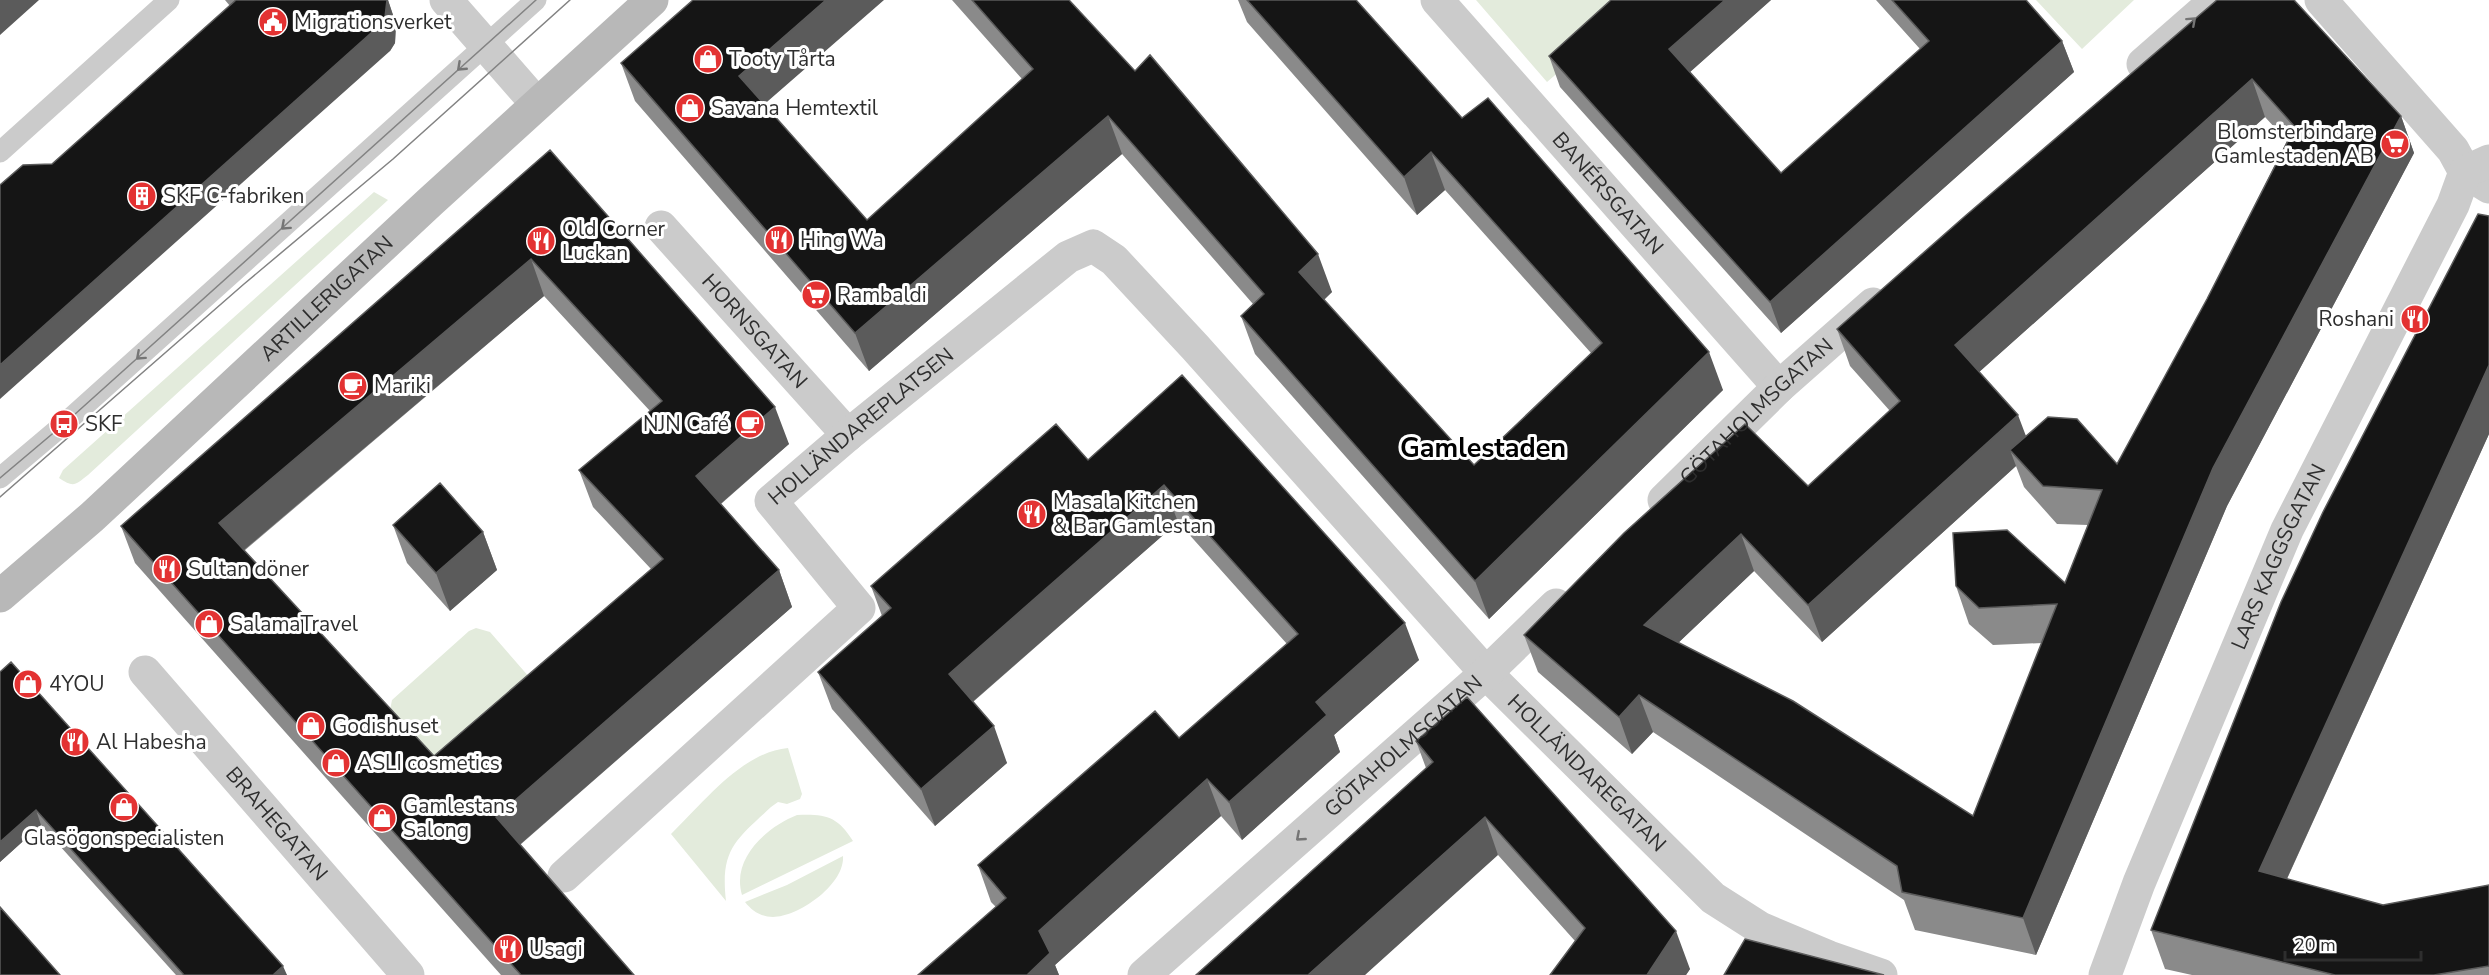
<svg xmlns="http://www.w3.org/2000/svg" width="2489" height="975" font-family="'Nunito Sans',sans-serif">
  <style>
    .green { fill: #e3ebdc }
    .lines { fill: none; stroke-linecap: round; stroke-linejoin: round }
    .service { stroke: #cbcbcb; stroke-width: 21 }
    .minor { stroke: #cbcbcb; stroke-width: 33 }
    .secondary { stroke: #b8b8b8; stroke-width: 33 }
    .tram { stroke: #838383; stroke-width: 1.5 }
    .wall { fill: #8a8a8a; fill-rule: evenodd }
    .shaded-wall { fill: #5b5b5b }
    .building { fill: #151515; stroke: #5b5b5b; stroke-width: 1.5; fill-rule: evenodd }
    .oneway { stroke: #757575 }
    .labels { text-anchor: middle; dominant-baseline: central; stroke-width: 6; stroke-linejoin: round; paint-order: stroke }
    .poi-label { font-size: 21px; fill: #2e2e2e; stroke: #fff; text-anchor: start }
    .street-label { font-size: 21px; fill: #2e2e2e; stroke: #fff }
    .district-label { font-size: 27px; font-weight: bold; fill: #000; stroke: #fff }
  </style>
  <rect width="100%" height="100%" fill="#fff"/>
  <path class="green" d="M1476,0H1643L1547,82Z
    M2036,0H2134L2082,49Z
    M374,192L388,200L88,475C75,485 74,488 59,478L63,470Z
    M476,628L490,632L530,678L444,768L390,710L392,700L469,631Z
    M788,748L802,794L800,799L787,804L778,802L771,807C736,840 720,849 726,901L671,834C703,803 742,752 788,748Z
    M797,815C826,814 837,816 853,841L742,895C731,858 767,827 797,815Z
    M843,856C845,885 798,917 773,917C761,917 752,911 745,902L787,885Z"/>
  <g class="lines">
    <path class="service" d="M0,152L169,0
      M0,478L64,424L536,0"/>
    <g class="minor">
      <path d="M446,0L537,104"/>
      <path id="s1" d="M1437,0L1779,387"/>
      <path d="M2321,0L2453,150L2465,172L2489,187"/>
      <path d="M2143,64L2216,0"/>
      <path id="s2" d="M661,227L848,435"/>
      <path id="s3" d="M1664,500L1779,387L1873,304"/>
      <path id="s4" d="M145,672L408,975"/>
      <path id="s5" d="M564,876L859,608L771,501L848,435L1068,257L1093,246L1114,260L1195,347L1486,673L1713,898L1760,928L1829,957L1881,975"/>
      <path id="s6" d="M1144,975L1486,673L1556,605"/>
      <path id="s7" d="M2105,975L2139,883L2287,530L2453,205L2465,172L2489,161"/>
    </g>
    <path class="secondary" id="s8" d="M0,596L92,517L430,202L652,0"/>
    <path class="tram" d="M0,478L64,424L536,0
      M0,497L244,284L393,159L570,0"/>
  </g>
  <path class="wall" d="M225,0H388L396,24L395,43L390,51L52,164L230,6Z
    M952,0H1069L1332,292L1324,300L1474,465L1591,353L1445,190L1417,215L1247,22L1238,0H1356L1462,118L1723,390L1489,619L1255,354L1241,316L1253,304L1122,154L869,371L635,101L621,63L764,104L867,220L1022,79Z
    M1611,0H1771L1690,72L1781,173L1920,49L1876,0H2026L2062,41L2074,72L1781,333L1560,87L1549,56Z
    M2217,0L2401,116L2414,153L2227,506L2036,955L1915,930L1904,900L1653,732L1632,754L1538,672L1524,635L1808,486L1890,411L1850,366L1837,329ZM2265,117L2287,141L2207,299L2117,464L2026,436L1979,372ZM2016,466L2024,487L2057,524L2088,525L2065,583L1956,586L1969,624L1993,645L2042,643L1973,816L1678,643L1754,571L1822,642Z
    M550,150L789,444L721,504L779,570L792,607L520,845L634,975H501L135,563L121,526ZM544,296L650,411L579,470L593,507L651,569L434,756L244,551Z
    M2489,216V434L2287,879L2383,905L2489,885V975H2192L2165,969L2151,930Z
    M1182,375L1419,660L1334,735L1340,752L1242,840L1221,816L1055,965L1059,975H918L996,907L991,902L978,865L1179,738L1287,644L1178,522L973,702L1007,763L935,826L832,709L818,672L882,616L871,586L1088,460Z
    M393,525L483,532L497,570L450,611L407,563Z
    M0,672L287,975H176L41,825L0,862Z
    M1416,741L1690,969L1686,975H1550L1575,941L1498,855L1426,768Z"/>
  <path class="shaded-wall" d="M0,0H39L0,35Z
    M387,0H388L396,24L395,43L390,51L0,399V365Z
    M826,0H884L753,114L739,76Z
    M1725,0H1771L1681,80L1669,49Z
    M2062,41L2074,72L1781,333L1770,302Z
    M2252,79L2265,117L1968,382L1955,345Z
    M1108,116L1122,154L869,371L855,333Z
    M2401,116L2414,153L2227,506L2036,955L2023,918L2213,468Z
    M1431,152L1445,190L1417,215L1404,177Z
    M1318,254L1332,292L1313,310L1299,272Z
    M531,259L544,296L232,560L219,523Z
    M1709,352L1723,390L1489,619L1475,581Z
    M2489,365V434L2273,909L2259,871Z
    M775,407L789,444L710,513L696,476Z
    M2018,415L2032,452L2010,450L2016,466L1822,642L1808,605Z
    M1164,485L1178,522L962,711L949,674Z
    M483,532L497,570L450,611L436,573Z
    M1741,534L1754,571L1657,663L1644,625Z
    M779,570L792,607L509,854L496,817Z
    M1405,623L1419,660L1334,735L1340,752L1242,840L1229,802L1316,702Z
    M1639,695L1653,732L1632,754L1619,717Z
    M994,726L1007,763L935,826L921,789Z
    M1207,779L1221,816L1055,965L1059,975H1027L1039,931Z
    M36,810L41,825L0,862V842Z
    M1485,817L1498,855L1365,975H1308Z
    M1676,931L1690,969L1686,975H1647Z
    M283,966L287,975H273Z"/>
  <path class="building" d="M236,0H387L385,17L380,25L0,365V185L23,165L52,164Z
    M693,0H826L739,76L867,220L1033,69L972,0H1069L1135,71L1150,55L1318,254L1299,272L1474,465L1602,343L1431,152L1404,177L1247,0H1356L1462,118L1488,98L1709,352L1475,581L1241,316L1264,294L1108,116L855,333L621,63Z
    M1611,0H1725L1669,49L1781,173L1929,41L1892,0H2026L2062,41L1770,302L1549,56Z
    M2217,0H2294L2401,116L2213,468L2023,918L1902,892L1897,866L1639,695L1619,717L1524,635L1624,533L1745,424L1808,486L1900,401L1837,329L1964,217ZM2252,79L2295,127L2207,299L2117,464L2077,419L2048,417L2010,450L2043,486L2102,490L2065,583L2007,530L1953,533L1956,586L1979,608L2057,604L1973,816L1793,701L1644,625L1741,534L1808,605L2018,415L1955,345Z
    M550,150L775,407L696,476L779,570L496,817L634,975H521L121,526ZM531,259L662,401L579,470L663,559L434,756L219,523Z
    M2478,214L2489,216V365L2259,871L2383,905L2489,885V966L2434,975H2335L2151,930L2281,602L2323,512Z
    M1182,375L1405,623L1316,702L1327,715L1229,802L1207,779L1039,931L1050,953L1027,975H918L1006,898L978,865L1155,711L1179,738L1298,634L1164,485L949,674L994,726L921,789L818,672L891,608L871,586L1056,424L1088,460Z
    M440,483L483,532L436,573L393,525Z
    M11,662L283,966L273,975H184L36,810L0,842V672Z
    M1467,697L1676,931L1647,975H1550L1585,928L1485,817L1308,975H1196L1433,762L1416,741Z
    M0,907L60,975H0Z
    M1745,939L1884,975H1724Z"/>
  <defs><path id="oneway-chevron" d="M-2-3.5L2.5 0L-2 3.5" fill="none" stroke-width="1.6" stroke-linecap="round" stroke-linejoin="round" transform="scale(1.5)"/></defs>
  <g class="oneway">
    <use href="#oneway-chevron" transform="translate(2192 21) rotate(-42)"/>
    <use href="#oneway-chevron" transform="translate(461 67) rotate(137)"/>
    <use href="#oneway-chevron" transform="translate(285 226) rotate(138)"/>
    <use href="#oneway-chevron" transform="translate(140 356) rotate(138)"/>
    <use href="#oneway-chevron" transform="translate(1300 837) rotate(139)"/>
  </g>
  <defs>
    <g id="civic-disc" transform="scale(1.5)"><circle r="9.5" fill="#e33232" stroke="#fff"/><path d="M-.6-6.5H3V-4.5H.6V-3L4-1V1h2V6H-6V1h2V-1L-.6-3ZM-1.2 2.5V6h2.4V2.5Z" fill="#fff"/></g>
    <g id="shop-disc" transform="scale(1.5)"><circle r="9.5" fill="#e33232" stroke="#fff"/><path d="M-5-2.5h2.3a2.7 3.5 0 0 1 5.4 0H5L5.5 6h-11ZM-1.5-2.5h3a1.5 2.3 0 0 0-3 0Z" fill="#fff"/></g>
    <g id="supermarket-disc" transform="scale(1.5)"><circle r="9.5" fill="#e33232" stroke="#fff"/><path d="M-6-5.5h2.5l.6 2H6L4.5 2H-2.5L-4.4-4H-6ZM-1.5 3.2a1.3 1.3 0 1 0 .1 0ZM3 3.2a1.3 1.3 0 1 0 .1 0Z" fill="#fff"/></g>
    <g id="building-disc" transform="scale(1.5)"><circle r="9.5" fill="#e33232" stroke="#fff"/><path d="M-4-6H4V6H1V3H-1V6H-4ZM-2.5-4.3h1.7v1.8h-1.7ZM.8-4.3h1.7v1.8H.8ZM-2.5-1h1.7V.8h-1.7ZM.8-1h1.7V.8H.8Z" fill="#fff"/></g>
    <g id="restaurant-disc" transform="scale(1.5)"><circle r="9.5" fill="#e33232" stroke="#fff"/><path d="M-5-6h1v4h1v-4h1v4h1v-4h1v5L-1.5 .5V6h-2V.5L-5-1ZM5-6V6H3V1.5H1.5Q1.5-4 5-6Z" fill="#fff"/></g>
    <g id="cafe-disc" transform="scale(1.5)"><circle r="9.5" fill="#e33232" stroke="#fff"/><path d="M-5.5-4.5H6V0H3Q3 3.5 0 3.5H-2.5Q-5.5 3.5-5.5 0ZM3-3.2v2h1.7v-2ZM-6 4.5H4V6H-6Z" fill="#fff"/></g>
    <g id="bus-disc" transform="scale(1.5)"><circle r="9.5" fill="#e33232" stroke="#fff"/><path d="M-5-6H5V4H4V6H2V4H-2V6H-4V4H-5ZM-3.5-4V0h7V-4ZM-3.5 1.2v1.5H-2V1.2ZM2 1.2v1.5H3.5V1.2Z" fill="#fff"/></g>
  </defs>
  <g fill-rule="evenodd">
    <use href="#civic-disc" x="273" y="22"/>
    <use href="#shop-disc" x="708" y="59"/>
    <use href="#shop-disc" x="690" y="108"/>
    <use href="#supermarket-disc" x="2395" y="144"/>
    <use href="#building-disc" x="142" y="196"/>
    <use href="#restaurant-disc" x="779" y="240"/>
    <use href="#restaurant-disc" x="541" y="241"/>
    <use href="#supermarket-disc" x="816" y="295"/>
    <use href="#restaurant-disc" x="2415" y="319"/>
    <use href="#cafe-disc" x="353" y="386"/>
    <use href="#bus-disc" x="64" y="424"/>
    <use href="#cafe-disc" x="750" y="424"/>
    <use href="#restaurant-disc" x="1032" y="514"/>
    <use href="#restaurant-disc" x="167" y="569"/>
    <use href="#shop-disc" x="209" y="624"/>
    <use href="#shop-disc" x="28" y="684"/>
    <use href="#shop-disc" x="311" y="726"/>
    <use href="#restaurant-disc" x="75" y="742"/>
    <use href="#shop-disc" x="336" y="763"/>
    <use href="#shop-disc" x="124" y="807"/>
    <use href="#shop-disc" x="382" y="818"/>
    <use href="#restaurant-disc" x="508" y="949"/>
  </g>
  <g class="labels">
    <g class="poi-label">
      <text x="294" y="22">Migrationsverket</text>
      <text x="729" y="59">Tooty Tårta</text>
      <text x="711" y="108">Savana Hemtextil</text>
      <text x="2374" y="132" text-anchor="end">Blomsterbindare<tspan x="2374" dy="24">Gamlestaden AB</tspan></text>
      <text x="163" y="196">SKF C-fabriken</text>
      <text x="562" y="229">Old Corner<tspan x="562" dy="24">Luckan</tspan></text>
      <text x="800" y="240">Hing Wa</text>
      <text x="837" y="295">Rambaldi</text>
      <text x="2394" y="319" text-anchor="end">Roshani</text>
      <text x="374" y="386">Mariki</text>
      <text x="85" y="424">SKF</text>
      <text x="729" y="424" text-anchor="end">NJN Café</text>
      <text x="1053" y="502">Masala Kitchen<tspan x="1053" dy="24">&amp; Bar Gamlestan</tspan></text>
      <text x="188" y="569">Sultan döner</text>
      <text x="230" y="624">SalamaTravel</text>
      <text x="49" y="684">4YOU</text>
      <text x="332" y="726">Godishuset</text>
      <text x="96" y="742">Al Habesha</text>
      <text x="357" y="763">ASLI cosmetics</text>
      <text x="403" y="806">Gamlestans<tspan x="403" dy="24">Salong</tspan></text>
      <text x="124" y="838" text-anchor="middle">Glasögonspecialisten</text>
      <text x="529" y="949">Usagi</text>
    </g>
    <g class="street-label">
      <text stroke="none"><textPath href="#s1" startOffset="258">BANÉRSGATAN</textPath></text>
      <text stroke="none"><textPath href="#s8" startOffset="442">ARTILLERIGATAN</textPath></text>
      <text stroke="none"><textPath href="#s2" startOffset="140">HORNSGATAN</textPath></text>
      <text stroke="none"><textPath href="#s3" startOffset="128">GÖTAHOLMSGATAN</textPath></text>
      <text stroke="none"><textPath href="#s5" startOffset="654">HOLLÄNDAREPLATSEN</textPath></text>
      <text stroke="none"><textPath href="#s7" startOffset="453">LARS KAGGSGATAN</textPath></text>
      <text stroke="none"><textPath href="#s6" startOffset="346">GÖTAHOLMSGATAN</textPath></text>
      <text stroke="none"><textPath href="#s5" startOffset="1672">HOLLÄNDAREGATAN</textPath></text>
      <text stroke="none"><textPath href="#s4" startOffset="201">BRAHEGATAN</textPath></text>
    </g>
    <g class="district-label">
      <text x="1483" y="448">Gamlestaden</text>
    </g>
  </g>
  <path d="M2285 951v9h136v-9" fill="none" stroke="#2e2e2e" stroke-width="3"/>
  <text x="2294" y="951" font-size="18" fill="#2e2e2e" stroke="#ffffff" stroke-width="4.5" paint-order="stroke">20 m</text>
</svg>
